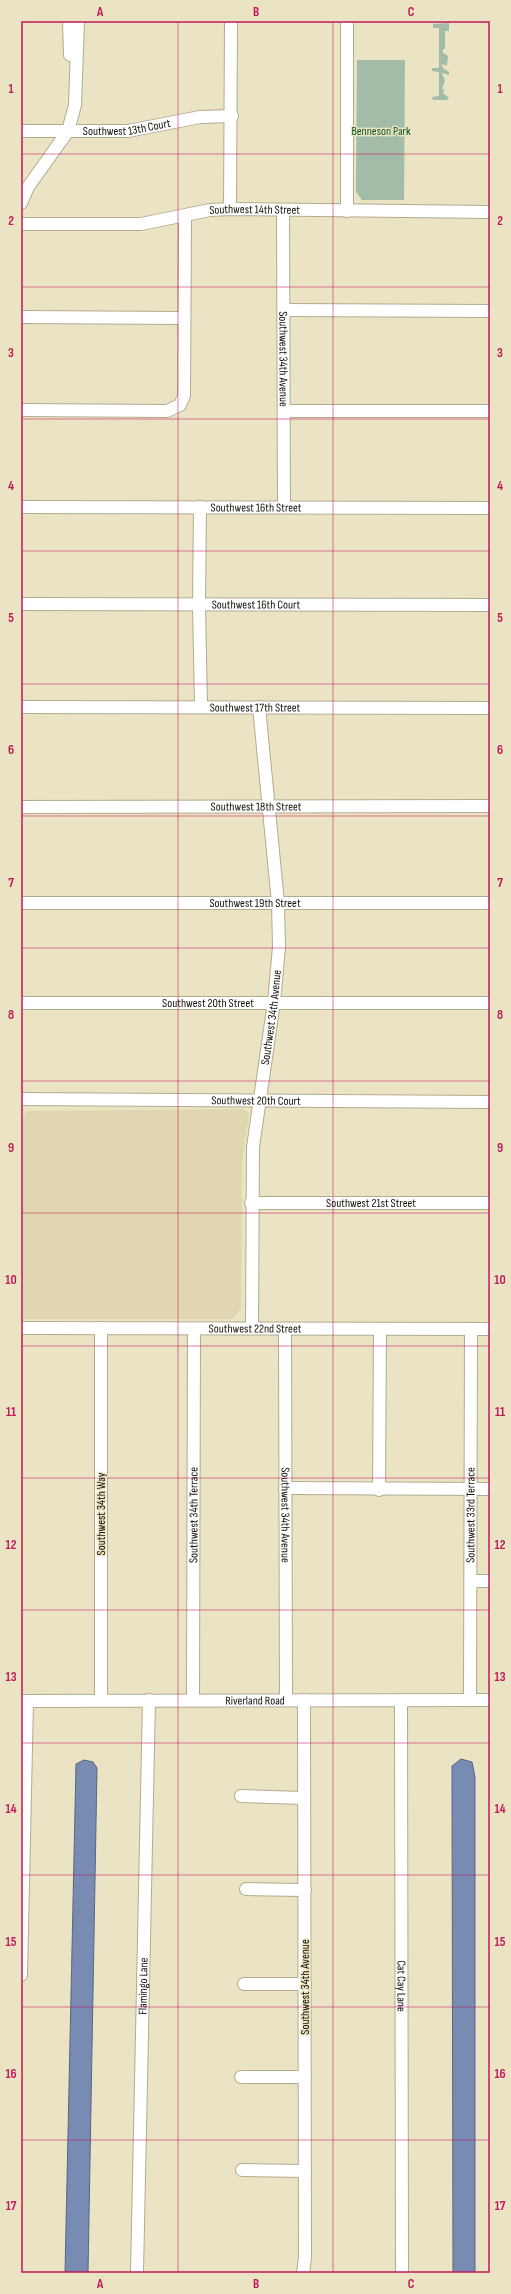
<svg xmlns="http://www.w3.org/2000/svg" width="511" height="2294" font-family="'Sofia Sans Condensed',sans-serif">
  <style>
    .built { fill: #e0d7b0 }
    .green { fill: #a3bca7 }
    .water { fill: #788bb3; stroke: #5a667f }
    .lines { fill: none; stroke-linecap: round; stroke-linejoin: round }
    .minor-casing { stroke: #b3ab8e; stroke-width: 14 }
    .minor { stroke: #fff; stroke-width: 12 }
    .grid { fill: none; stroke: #c2185b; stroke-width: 1; stroke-opacity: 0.55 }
    .labels { text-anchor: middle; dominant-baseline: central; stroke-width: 3; stroke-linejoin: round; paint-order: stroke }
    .street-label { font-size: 12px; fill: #131006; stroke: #eae3c4 }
    .park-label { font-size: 12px; fill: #0f5025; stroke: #eae3c4 }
    .neatline { fill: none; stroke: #c2185b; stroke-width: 1.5 }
    .grid-label { font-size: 13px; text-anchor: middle; font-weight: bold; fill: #c2185b }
  </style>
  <rect width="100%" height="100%" fill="#eae3c4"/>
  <path class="built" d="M244,1109L249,1114L242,1163L241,1309L232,1319H24L21,1315V1118L28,1111Z"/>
  <path class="green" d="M449,23V31H445V49H443V53L448,56L447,66L442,64L443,68L449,72V75L442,73L445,81L442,88L444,90L443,93L449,98L447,100H433L432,97L439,96V72L432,71V68H439V28H433V24Z
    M357,60H405L404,200H362L356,192Z"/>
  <path class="water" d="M461,1759L472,1762L475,1777V2273H453L452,1770V1766Z
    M84,1760L93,1762L97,1768L88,2273H65L76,1764Z"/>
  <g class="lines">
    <g class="minor-casing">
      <g id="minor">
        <path d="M69,21L70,55"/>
        <path id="s1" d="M21,131H128L200,117L232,116"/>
        <path d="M21,203L28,187L68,131L75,105L78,21"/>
        <path d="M230,209L231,21"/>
        <path id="s2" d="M283,210L284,507"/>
        <path d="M347,211V21"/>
        <path id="s3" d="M21,224H141L210,210L230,209L490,212"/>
        <path d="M284,310L490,311"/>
        <path d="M21,317L184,318"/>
        <path d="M21,410L167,411L180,405L184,396L185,217"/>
        <path d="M284,411H490"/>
        <path id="s4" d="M21,507L490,508"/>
        <path d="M200,507L199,604L201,706"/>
        <path id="s5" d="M21,604L490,605"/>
        <path id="s6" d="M21,707L490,708"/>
        <path id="s7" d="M21,807L490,806"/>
        <path id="s8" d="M21,903H490"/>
        <path id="s9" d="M21,1003H490"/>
        <path id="s10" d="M21,1099L490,1102"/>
        <path id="s11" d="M251,1203H490"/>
        <path id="s12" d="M21,1328L490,1329"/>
        <path d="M101,1328V1700"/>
        <path id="s13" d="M252,1328L253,1147L274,1002L279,947L278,903L259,707"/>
        <path id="s14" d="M285,1329L286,1700"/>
        <path d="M285,1488L490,1489"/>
        <path d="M379,1490L380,1329"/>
        <path d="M471,1581H490"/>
        <path id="s15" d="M193,1700L194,1329"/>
        <path id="s16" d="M401,1700L402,2272"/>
        <path id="s17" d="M470,1700L471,1329"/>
        <path id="s18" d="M21,1701L490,1700"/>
        <path d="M241,1796L304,1798"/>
        <path d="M246,1889L305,1890"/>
        <path d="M21,1975L27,1701"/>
        <path d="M244,1984H305"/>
        <path d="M241,2077H305"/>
        <path d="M242,2170L305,2171"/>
        <path id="s19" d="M137,2273L149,1700"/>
        <path d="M303,2273L305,2258L304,1700"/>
      </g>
    </g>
    <use href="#minor" class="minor"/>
  </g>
  <path class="grid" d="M178,21V2273M333,21V2273M21,154H490M21,287H490M21,419H490M21,551H490M21,684H490M21,816H490M21,948H490M21,1081H490M21,1213H490M21,1346H490M21,1478H490M21,1610H490M21,1743H490M21,1875H490M21,2007H490M21,2140H490"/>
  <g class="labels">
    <g class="street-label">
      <text stroke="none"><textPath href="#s1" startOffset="106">Southwest 13th Court</textPath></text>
      <text stroke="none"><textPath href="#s3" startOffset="235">Southwest 14th Street</textPath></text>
      <text stroke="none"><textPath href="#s2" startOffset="149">Southwest 34th Avenue</textPath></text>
      <text stroke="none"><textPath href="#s4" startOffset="235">Southwest 16th Street</textPath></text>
      <text stroke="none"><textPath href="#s5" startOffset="235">Southwest 16th Court</textPath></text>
      <text stroke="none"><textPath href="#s6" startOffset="234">Southwest 17th Street</textPath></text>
      <text stroke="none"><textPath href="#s7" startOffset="235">Southwest 18th Street</textPath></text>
      <text stroke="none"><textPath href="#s8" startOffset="234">Southwest 19th Street</textPath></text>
      <text stroke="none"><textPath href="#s9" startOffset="187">Southwest 20th Street</textPath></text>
      <text stroke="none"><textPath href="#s13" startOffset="312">Southwest 34th Avenue</textPath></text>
      <text stroke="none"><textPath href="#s10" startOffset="235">Southwest 20th Court</textPath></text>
      <text stroke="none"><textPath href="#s11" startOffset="120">Southwest 21st Street</textPath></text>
      <text stroke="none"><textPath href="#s12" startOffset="234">Southwest 22nd Street</textPath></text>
      <text transform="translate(101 1514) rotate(-90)">Southwest 34th Way</text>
      <text stroke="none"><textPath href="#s15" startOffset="185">Southwest 34th Terrace</textPath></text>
      <text stroke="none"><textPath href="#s14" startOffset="186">Southwest 34th Avenue</textPath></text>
      <text stroke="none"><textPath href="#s17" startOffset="185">Southwest 33rd Terrace</textPath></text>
      <text stroke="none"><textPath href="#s18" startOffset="234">Riverland Road</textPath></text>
      <text stroke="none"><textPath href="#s16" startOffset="286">Cat Cay Lane</textPath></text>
      <text stroke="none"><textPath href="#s19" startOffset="287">Flamingo Lane</textPath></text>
      <text transform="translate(305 1987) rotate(-90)">Southwest 34th Avenue</text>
    </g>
    <g class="park-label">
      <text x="381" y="131">Benneson Park</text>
    </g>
  </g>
  <rect width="511" height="2294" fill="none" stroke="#eae3c4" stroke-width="44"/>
  <rect x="22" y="22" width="467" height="2250" class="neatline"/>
  <g class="grid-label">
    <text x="100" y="16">A</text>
    <text x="256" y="16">B</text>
    <text x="411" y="16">C</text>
    <text x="11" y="93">1</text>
    <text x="500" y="93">1</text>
    <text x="11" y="225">2</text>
    <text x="500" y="225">2</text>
    <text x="11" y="357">3</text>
    <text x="500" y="357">3</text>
    <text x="11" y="490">4</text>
    <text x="500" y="490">4</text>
    <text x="11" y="622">5</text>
    <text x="500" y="622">5</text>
    <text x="11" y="754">6</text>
    <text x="500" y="754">6</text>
    <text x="11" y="887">7</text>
    <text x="500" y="887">7</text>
    <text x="11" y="1019">8</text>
    <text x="500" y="1019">8</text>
    <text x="11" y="1152">9</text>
    <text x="500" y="1152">9</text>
    <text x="11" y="1284">10</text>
    <text x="500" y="1284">10</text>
    <text x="11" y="1416">11</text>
    <text x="500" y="1416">11</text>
    <text x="11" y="1549">12</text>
    <text x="500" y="1549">12</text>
    <text x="11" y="1681">13</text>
    <text x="500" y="1681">13</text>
    <text x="11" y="1813">14</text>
    <text x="500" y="1813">14</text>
    <text x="11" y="1946">15</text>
    <text x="500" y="1946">15</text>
    <text x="11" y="2078">16</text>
    <text x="500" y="2078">16</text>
    <text x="11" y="2210">17</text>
    <text x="500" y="2210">17</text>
    <text x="100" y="2288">A</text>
    <text x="256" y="2288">B</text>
    <text x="411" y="2288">C</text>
  </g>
</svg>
